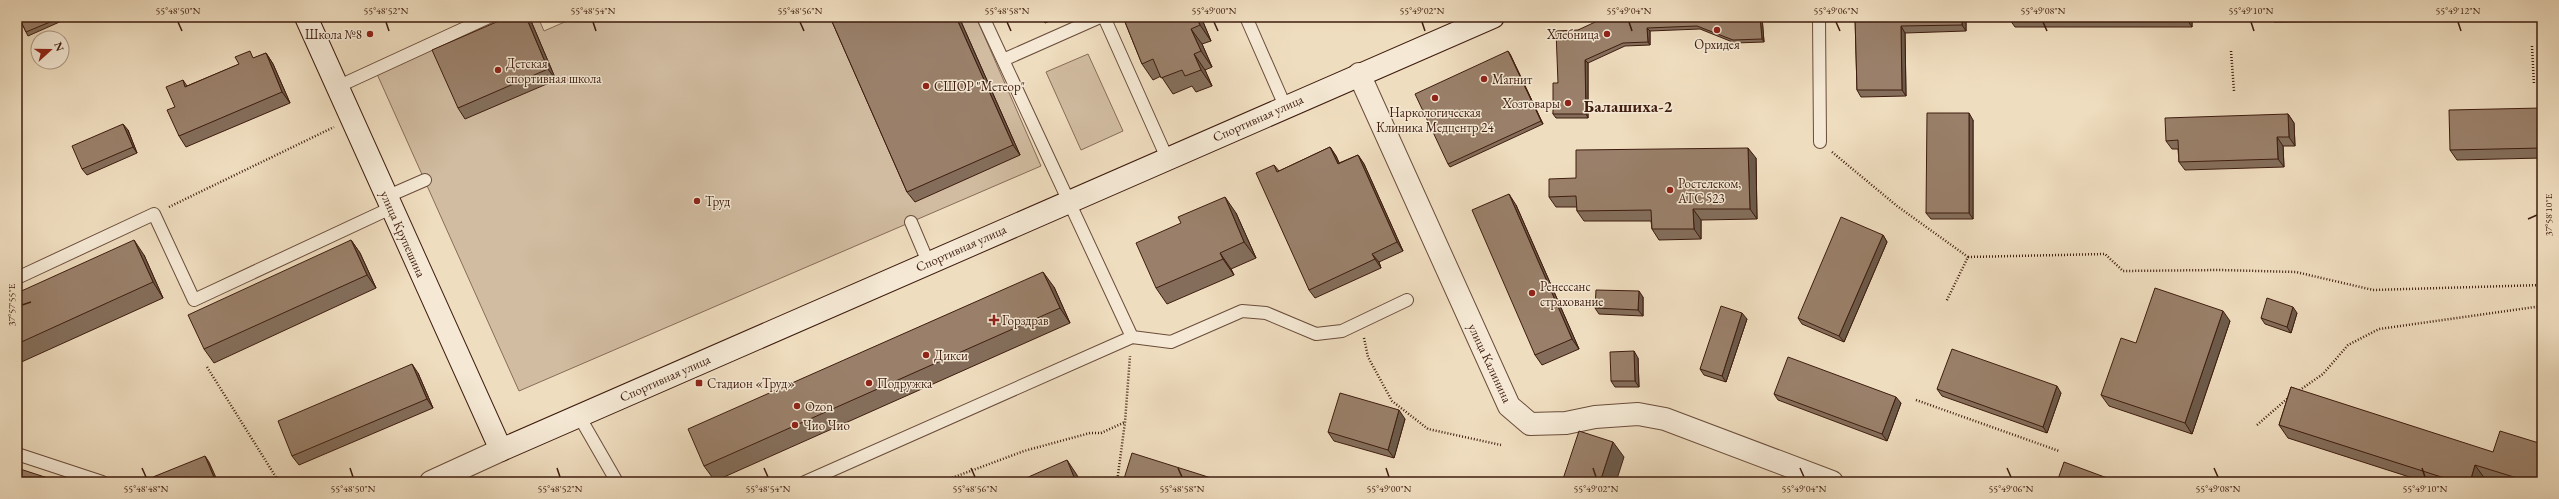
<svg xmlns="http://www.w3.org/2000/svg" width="2559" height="499" font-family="'EB Garamond',serif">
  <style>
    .green { fill: #d1bca1; stroke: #886c58 }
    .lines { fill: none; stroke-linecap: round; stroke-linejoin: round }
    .service-casing { stroke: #6a4c3a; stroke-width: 14 }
    .minor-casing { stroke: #6a4c3a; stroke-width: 24 }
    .tertiary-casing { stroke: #6a4c3a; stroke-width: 24 }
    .secondary-casing { stroke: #3e1c0e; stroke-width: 24 }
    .path { stroke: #3e1c0e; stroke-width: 2.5; stroke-dasharray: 1 2; stroke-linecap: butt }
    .service { stroke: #f5e9d5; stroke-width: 12 }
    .minor { stroke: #f5e9d5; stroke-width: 22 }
    .tertiary { stroke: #f5e9d5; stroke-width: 22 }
    .secondary { stroke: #f5e9d5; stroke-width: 22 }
    .wall { fill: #846e5b; stroke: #3e1c0e }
    .shaded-wall { fill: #6c5a4a; stroke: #3e1c0e }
    .building { fill: #9a806a; stroke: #3e1c0e }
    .ticks { fill: none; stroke: #3e1c0e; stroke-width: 1.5 }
    .poi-dot { fill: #8f2418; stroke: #f5e9d5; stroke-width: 1.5 }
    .labels { text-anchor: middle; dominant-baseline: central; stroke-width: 3; stroke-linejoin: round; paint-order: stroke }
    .poi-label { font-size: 13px; fill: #3e1c0e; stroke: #f5e9d5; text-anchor: start }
    .street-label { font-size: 13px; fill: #3e1c0e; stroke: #f5e9d5 }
    .district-label { font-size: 17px; font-weight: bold; fill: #3e1c0e; stroke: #f5e9d5 }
    .neatline { fill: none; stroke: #3e1c0e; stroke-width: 1.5 }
    .ticks-label { font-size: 10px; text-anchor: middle; fill: #3e1c0e }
  </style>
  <rect width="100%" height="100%" fill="#efddbf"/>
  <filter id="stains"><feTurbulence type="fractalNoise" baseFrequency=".005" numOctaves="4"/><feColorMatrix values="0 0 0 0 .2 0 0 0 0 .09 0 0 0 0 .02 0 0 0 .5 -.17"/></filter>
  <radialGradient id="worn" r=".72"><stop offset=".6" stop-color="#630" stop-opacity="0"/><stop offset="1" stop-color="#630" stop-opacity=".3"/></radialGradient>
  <path class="green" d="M503,17H538L544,31L576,17H976L1041,166L519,391L377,74Z
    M1088,54L1123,131L1081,150L1046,72Z"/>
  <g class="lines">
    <g class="service-casing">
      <path id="service" d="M983,17L1003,60
        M1100,17L1003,60L1132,337L1171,342L1242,311L1266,313L1316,334L1342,331L1407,300
        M1104,17L1167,158
        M1246,17L1285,106
        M1819,17L1820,142
        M337,87L489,17
        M386,197L425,180
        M911,222L928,262
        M17,278L154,214L194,300L391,208
        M579,416L617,482
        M17,454L102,482
        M805,482L1132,337"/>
    </g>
    <g class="minor-casing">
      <path id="minor" d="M1359,74L1509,406L1530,424L1566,423L1595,417L1638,414L1665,419L1832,482"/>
    </g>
    <g class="tertiary-casing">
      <path id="tertiary" d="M431,482L501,450"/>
    </g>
    <g class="secondary-casing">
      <path id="secondary" d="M306,17L501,450L1493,17"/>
    </g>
    <path class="path" d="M2532,46L2534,85
      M2231,51L2234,91
      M1832,152L1897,206L1968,257L1946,302
      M169,207L334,127
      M1968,257L2105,254L2123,271L2220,270L2296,272L2373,290L2542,285
      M1364,338L1368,357L1392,401L1428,429L1501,445
      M207,367L279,482
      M2297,392L2323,374L2348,345L2379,329L2542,306
      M1916,400L2059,451
      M2257,425L2288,398
      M941,482L1024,451L1090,433H1101L1125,422
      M1117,482L1125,422L1130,356"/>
    <use href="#service" class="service"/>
    <use href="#minor" class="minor"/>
    <use href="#tertiary" class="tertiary"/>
    <use href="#secondary" class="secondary"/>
  </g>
  <path class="wall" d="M19,17H63L64,20L28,36L26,32Z
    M508,17H528L531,21L556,80L465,119L458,108Z
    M830,17H959L1020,155L915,202L907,192Z
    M1017,17H1025L1019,20Z
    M1041,17H1060L1045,23Z
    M1123,17H1201L1211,41L1202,44L1212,67L1205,70L1212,86L1196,92L1192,86L1173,94L1161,76L1153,80L1142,64Z
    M1762,17L1764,42L1735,43L1700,29L1650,31V45L1625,46L1588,63V118H1556L1553,114L1558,83L1578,30Z
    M1855,17H1966V31L1905,33L1906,96L1861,97L1857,90Z
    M2008,17H2192V27H2015Z
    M2271,17H2478V20L2274,22Z
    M266,53L273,64L290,103L186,147L179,136L175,107L183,80L187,86Z
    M1510,54L1543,124L1450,167L1448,164Z
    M2542,108V158L2457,160L2450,150Z
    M2288,114L2294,123L2295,146H2283L2284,167L2185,170L2179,162L2178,149H2172L2166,141Z
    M1973,120V219H1931L1926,213Z
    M128,130L137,153L87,175L82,169Z
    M1330,147L1336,156L1339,163L1358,155L1364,164L1403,251L1379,262L1381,268L1315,298L1309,290L1274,165L1279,171Z
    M1756,158L1757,219L1701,220V239L1659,240L1652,229L1651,221H1584L1577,211V207H1556L1549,197L1576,178Z
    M1516,205L1579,349L1542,365L1535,355Z
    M1236,213L1256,258L1231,269L1234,275L1167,304L1156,288Z
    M1883,235L1887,242L1844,342L1802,324L1798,318Z
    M351,240L360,253L376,288L214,363L204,349Z
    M144,255L163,298L17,364V293Z
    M1054,287L1070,323L715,481L704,466Z
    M1643,297V316L1599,314L1595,308Z
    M2297,313L2291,333L2265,324L2261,318Z
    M1747,319L1726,382L1704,375L1700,369Z
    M2230,321L2192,434L2109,406L2101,395L2136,343Z
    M1638,358L1639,387H1615L1611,381Z
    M418,373L433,408L299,465L292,456Z
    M2291,387L2542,482H2495L2485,479L2484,482H2425L2288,438L2279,425Z
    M1937,389L2061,393L2047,433L1942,396Z
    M1774,394L1901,403L1887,441L1778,400Z
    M1405,419L1394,458L1334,441L1328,432Z"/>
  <path class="shaded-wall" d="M526,17H528L531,21L556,80L548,69Z
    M956,17H959L1020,155L1013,145Z
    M1196,17H1201L1211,41L1200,25Z
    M1760,17H1762L1764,42L1762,39Z
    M1962,17H1966V31L1962,25Z
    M2185,17H2192V27Z
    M1901,26L1905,33L1906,96L1902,90Z
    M1647,28L1650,31V45L1648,42Z
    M1191,29L1202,44L1212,67L1201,51Z
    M1508,51L1510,54L1543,124L1541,121Z
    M266,53L273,64L290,103L282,92Z
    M1194,54L1205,70L1212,86L1201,70Z
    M1585,60L1588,63V118L1586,114Z
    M1969,113L1973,120V219L1969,213Z
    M2288,114L2294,123L2295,146L2289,137Z
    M123,124L128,130L137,153L133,147Z
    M2277,137L2283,146L2284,167L2278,159Z
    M1330,147L1336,156L1344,173L1338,164Z
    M1748,148L1756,158L1757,219L1750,209Z
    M1358,155L1364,164L1403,251L1397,242Z
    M1509,194L1516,205L1579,349L1572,339Z
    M1225,197L1236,213L1256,258L1244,242Z
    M1693,209L1701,220V239L1694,229Z
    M1883,235L1887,242L1844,342L1839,336Z
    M134,240L144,255L163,298L153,282Z
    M351,240L360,253L376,288L367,275Z
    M1220,253L1231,269L1234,275L1223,259Z
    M1372,254L1379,262L1381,268L1375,259Z
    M1043,272L1054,287L1070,323L1060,308Z
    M1639,291L1643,297V316L1638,310Z
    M2293,307L2297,313L2291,333L2287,327Z
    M2223,311L2230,321L2192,434L2185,423Z
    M1742,313L1747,319L1726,382L1722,376Z
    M1634,351L1638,358L1639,387L1635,381Z
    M412,364L418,373L433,408L427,399Z
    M2057,386L2061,393L2047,433L2043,427Z
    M1896,397L1901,403L1887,441L1882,434Z
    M1399,410L1405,419L1394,458L1388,450Z
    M1613,442L1624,457L1616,482H1600Z
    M205,456L209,462L218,482H216Z
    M1067,460L1077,475L1080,482H1076Z
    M2475,465L2485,479L2484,482H2470Z"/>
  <path class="building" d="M19,17H62L26,32Z
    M508,17H526L548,69L458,108L432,50Z
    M830,17H956L1013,145L907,192Z
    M1123,17H1196L1200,25L1191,29L1201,51L1194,54L1201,70L1185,76L1182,70L1161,78L1153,59L1142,64Z
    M1606,17H1760L1762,39L1733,40L1697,26L1647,28L1648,42L1623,43L1585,60L1586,114H1553V83H1558L1556,31L1578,30Z
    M1855,17H1962V25L1901,26L1902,90H1857Z
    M250,51L253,58L266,53L282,92L179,136L167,110L175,107L166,87L183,80L185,87L239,64L235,57Z
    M1508,51L1541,121L1448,164L1415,94Z
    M2542,108V148L2450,150L2449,110Z
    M1927,113H1969V213H1926Z
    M2288,114L2289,137H2277L2278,159L2179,162L2178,140L2166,141L2165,118Z
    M123,124L133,147L82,169L72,146Z
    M1330,147L1338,164L1358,155L1397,242L1372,254L1375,259L1309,290L1256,173L1274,165L1277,172Z
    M1748,148L1750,209H1693L1694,229H1652L1651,210L1577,211L1576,196L1549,197V179L1576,178V150Z
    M1509,194L1572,339L1535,355L1472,210Z
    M1225,197L1244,242L1220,253L1223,259L1156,288L1136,243L1181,223L1178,217Z
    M1841,217L1883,235L1839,336L1798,318Z
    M134,240L153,282L17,344V293Z
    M351,240L367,275L204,349L188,315Z
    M1043,272L1060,308L704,466L688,429Z
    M2155,288L2223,311L2185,423L2101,395L2121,338L2136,343Z
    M1596,290L1639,291L1638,310L1595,308Z
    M2267,298L2293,307L2287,327L2261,318Z
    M1721,306L1742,313L1722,376L1700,369Z
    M1952,349L2057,386L2043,427L1937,389Z
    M1634,351L1635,381H1611L1610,352Z
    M1788,357L1896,397L1882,434L1774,394Z
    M412,364L427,399L292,456L278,421Z
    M2291,387L2493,452L2500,431L2542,444V482H2530L2475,465L2470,482H2457L2279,425Z
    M1340,393L1399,410L1388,450L1328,432Z
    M1579,431L1613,442L1600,482H1562Z
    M1132,453L1224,482H1123Z
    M205,456L216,482H155L153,477Z
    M1067,460L1076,482H1017Z
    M2064,462L2118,482H2057Z
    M17,468L60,482H17Z"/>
  <path class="ticks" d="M178,22L182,31M386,22L389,31M593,22L596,31M800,22L804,31M1007,22L1011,31M1214,22L1218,31M1422,22L1425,31M1629,22L1632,31M1836,22L1840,31M2043,22L2047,31M2251,22L2254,31M2458,22L2461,31M2528,219L2537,215M22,305L31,302M142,468L146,477M350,468L353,477M557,468L560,477M764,468L768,477M971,468L975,477M1178,468L1182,477M1386,468L1389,477M1593,468L1596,477M1800,468L1804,477M2007,468L2011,477M2214,468L2218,477M2422,468L2425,477"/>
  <g class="poi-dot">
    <circle cx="1717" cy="30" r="4"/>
    <circle cx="370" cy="34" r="4"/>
    <circle cx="1607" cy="34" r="4"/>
    <circle cx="498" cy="70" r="4"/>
    <circle cx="1484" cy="79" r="4"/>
    <circle cx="926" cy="86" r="4"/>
    <circle cx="1435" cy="98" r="4"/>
    <circle cx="1568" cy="103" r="4"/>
    <circle cx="1670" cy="190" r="4"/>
    <circle cx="697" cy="201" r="4"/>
    <circle cx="1532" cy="293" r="4"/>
    <path d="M992 314h4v4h4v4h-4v4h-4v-4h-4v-4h4z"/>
    <circle cx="926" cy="355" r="4"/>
    <rect x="695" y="379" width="8" height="8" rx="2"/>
    <circle cx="869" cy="383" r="4"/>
    <circle cx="797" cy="406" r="4"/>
    <circle cx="795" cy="425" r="4"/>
  </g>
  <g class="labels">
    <g class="poi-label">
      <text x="362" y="34" text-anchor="end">Школа №8</text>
      <text x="1599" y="34" text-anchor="end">Хлебница</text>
      <text x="1717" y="44" text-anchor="middle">Орхидея</text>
      <text x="506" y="63">Детская<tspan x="506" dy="15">спортивная школа</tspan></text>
      <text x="1492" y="79">Магнит</text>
      <text x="934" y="86">СШОР "Метеор"</text>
      <text x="1560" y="103" text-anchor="end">Хозтовары</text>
      <text x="1435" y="112" text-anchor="middle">Наркологическая<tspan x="1435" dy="15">Клиника Медцентр 24</tspan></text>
      <text x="1678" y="183">Ростелеком,<tspan x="1678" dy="15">АТС 523</tspan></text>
      <text x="705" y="201">Труд</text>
      <text x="1540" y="286">Ренессанс<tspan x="1540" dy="15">страхование</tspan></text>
      <text x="1002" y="320">Горздрав</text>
      <text x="934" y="355">Дикси</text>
      <text x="707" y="383">Стадион «Труд»</text>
      <text x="877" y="383">Подружка</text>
      <text x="805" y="406">Ozon</text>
      <text x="803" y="425">Чио Чио</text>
    </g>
    <g class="street-label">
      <text transform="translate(1258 118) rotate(-24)">Спортивная улица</text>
      <text transform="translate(403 234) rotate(66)">улица Крупешина</text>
      <text transform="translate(961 248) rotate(-24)">Спортивная улица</text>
      <text transform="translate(1490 363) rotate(65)">улица Калинина</text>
      <text transform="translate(665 378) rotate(-24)">Спортивная улица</text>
    </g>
    <g class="district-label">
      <text x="1628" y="106">Балашиха-2</text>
    </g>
  </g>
  <rect width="2559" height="499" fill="none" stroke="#efddbf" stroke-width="44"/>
  <g transform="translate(50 50) rotate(69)"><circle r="19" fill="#f5e9d5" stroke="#ac9785"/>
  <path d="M0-3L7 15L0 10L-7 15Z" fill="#8f2418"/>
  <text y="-6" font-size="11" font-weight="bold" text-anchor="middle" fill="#3e1c0e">N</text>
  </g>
  <rect x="22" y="22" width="2515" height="455" class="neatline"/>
  <g class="ticks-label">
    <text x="178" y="14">55°48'50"N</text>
    <text x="386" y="14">55°48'52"N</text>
    <text x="593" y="14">55°48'54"N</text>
    <text x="800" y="14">55°48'56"N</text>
    <text x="1007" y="14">55°48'58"N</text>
    <text x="1214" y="14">55°49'00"N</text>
    <text x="1422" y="14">55°49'02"N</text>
    <text x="1629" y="14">55°49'04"N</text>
    <text x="1836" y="14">55°49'06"N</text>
    <text x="2043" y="14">55°49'08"N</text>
    <text x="2251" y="14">55°49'10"N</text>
    <text x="2458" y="14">55°49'12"N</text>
    <text transform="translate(2548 215) rotate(-90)" y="4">37°58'10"E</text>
    <text transform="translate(11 305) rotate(-90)" y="4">37°57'55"E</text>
    <text x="146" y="492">55°48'48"N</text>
    <text x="353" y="492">55°48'50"N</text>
    <text x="560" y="492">55°48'52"N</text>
    <text x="768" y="492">55°48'54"N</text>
    <text x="975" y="492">55°48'56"N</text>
    <text x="1182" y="492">55°48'58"N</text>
    <text x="1389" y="492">55°49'00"N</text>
    <text x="1596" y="492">55°49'02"N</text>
    <text x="1804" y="492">55°49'04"N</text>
    <text x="2011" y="492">55°49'06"N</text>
    <text x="2218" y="492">55°49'08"N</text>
    <text x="2425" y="492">55°49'10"N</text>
  </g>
  <rect width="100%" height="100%" filter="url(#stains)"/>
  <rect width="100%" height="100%" fill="url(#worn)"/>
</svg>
